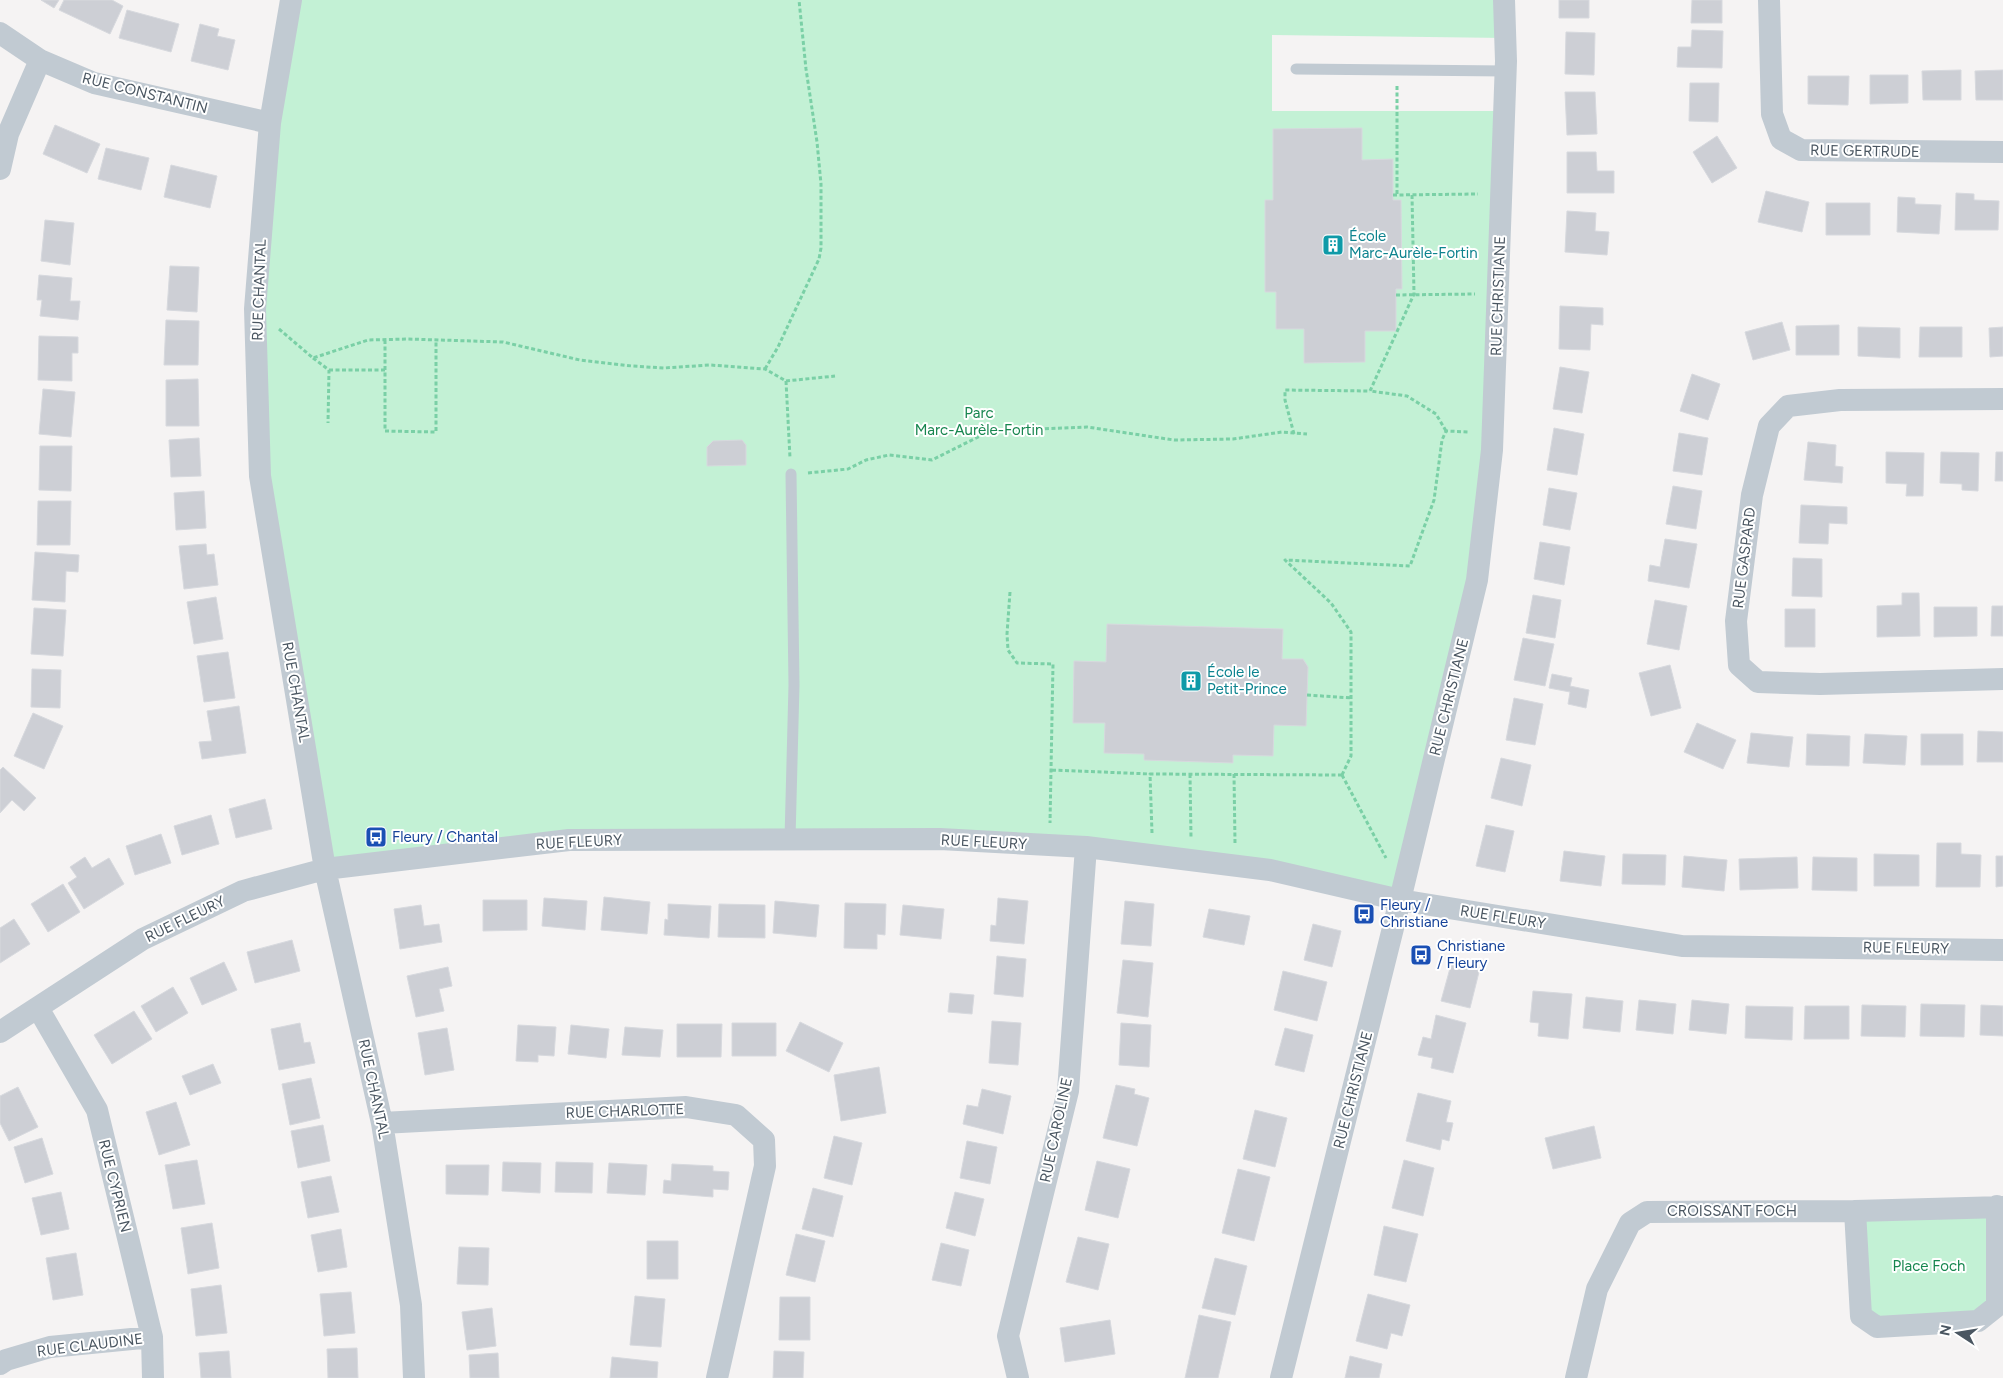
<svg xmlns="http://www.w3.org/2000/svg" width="2003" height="1378" font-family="Figtree,sans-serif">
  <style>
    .green { fill: #c3f1d5 }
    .building { fill: #cdcfd5; stroke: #d7d9de }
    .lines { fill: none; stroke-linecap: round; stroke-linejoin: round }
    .path { stroke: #7ad0a6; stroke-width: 3; stroke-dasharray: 4 2.5; stroke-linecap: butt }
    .service { stroke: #c1cad2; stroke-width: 11 }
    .minor { stroke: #c1cad2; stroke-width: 22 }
    .labels { text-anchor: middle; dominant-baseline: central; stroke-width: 4; stroke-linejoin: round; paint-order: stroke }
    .street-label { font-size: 15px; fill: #4a5661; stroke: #fff }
    .culture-label { font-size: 15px; fill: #0d838f; stroke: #fff; text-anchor: start }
    .park-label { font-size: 15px; fill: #17864f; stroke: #fff }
    .transit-label { font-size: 15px; fill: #164399; stroke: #fff; text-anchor: start }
  </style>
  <rect width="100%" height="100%" fill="#f5f3f3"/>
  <path class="green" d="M291,0H1504L1506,38L1272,35V111H1504L1477,580L1400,900L1086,847L569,840L325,869L260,476L255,309Z
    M1997,1206V1306L1978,1321L1861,1316L1855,1211Z"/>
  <path class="building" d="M41,0H59L54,8Z
    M64,0H112L123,6L110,34L59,10Z
    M1559,0H1589V18H1559Z
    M1692,0H1722V23H1691Z
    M127,10L179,24L171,52L119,38Z
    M200,24L219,29L217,36L235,40L228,70L191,61Z
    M1692,30L1723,31L1722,68L1677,67L1678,47H1691Z
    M1566,32L1595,33L1594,75L1565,74Z
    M1961,70V100H1923L1922,71Z
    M2003,70V100H1976L1975,71Z
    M1870,75H1908V103L1870,104Z
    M1808,76H1849L1848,105L1808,104Z
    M1690,83H1719L1718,122L1689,121Z
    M1565,92H1595L1597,134L1567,135Z
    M55,125L100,144L87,173L43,154Z
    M1362,128V160L1393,159V200H1401L1402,289H1396V331H1365V362L1304,363V329H1276V292H1265V200H1273V129Z
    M1717,136L1737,168L1712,183L1693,152Z
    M106,148L149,158L141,190L98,179Z
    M1567,152H1596L1597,171H1614V193H1567Z
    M171,165L217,176L210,208L164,197Z
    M1766,191L1809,202L1802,232L1758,222Z
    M1956,193L1974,194V200L1999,201L1998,230H1955Z
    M1898,197L1915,198V204L1941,205L1939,234L1897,232Z
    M1826,203H1870V235H1826Z
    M1567,211L1596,213L1595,231L1609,232L1607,255L1565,252Z
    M45,220L74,223L70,265L41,261Z
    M170,266L199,267L197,312L167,310Z
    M39,275L72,278L70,301H80L78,320L40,316L42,300H37Z
    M1560,306L1603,308V325L1591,324L1590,350L1559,349Z
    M166,320L199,321L198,365H164Z
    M1782,322L1790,350L1753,360L1745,332Z
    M1839,325V355H1796V326Z
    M1858,327L1900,328V358L1858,356Z
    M1920,327H1962V357H1919Z
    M2003,327V356L1990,357L1989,328Z
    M39,336L78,337V353H72V381L38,380Z
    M1560,367L1589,372L1582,413L1553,409Z
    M1692,374L1720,384L1708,420L1680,411Z
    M198,379L199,426H166V380Z
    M43,389L75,392L71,437L39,434Z
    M1554,428L1584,434L1577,475L1547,470Z
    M1679,433L1708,438L1702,475L1673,471Z
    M199,438L201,476L171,477L169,440Z
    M742,440L746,445V465L707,466V447L713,441Z
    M1808,442L1836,445L1835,466L1843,467L1842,483L1804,480Z
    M40,446H72L71,491L39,490Z
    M1886,452L1924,453L1923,496H1906L1907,484L1886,483Z
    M1941,452L1979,453L1978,491L1962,490V484L1940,483Z
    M1996,452H2003V481H1995Z
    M1673,486L1702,491L1696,529L1666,524Z
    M1549,488L1577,493L1570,530L1543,525Z
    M204,491L206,528L176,530L174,493Z
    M38,501H71L70,545H37Z
    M1801,505L1847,507V524L1829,523L1828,544L1799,543Z
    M1665,539L1697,544L1689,588L1648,581L1650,565L1660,567Z
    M1540,542L1570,547L1564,585L1534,579Z
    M206,544L207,555L214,554L218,585L184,589L179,546Z
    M35,552L79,555L78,572L66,571L65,602L32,600Z
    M1793,558L1822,559V597L1792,596Z
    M1902,593H1919L1920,636L1877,637V606L1902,605Z
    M1533,595L1561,600L1555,638L1526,633Z
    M216,597L223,639L194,644L187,602Z
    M1655,600L1687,606L1679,650L1647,644Z
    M1992,606H2003V636H1991Z
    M1934,607H1977V636L1934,637Z
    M34,608L66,610L63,656L31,654Z
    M1785,609H1815V647H1785Z
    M1107,624L1283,629L1282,659H1303L1308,667L1306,726L1274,725L1273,756L1233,755V763L1144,760V754L1104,753L1105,723H1073L1074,661L1106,662Z
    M1523,638L1554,644L1545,686L1514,680Z
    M228,652L235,698L204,702L197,656Z
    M1670,665L1681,708L1651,716L1639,673Z
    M32,669L61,670L60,708L31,707Z
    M1552,674L1572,678L1570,686L1589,690L1586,708L1568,704L1570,692L1549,688Z
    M1514,698L1543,704L1535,745L1506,740Z
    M239,706L246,753L202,759L199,742L212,741L207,711Z
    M33,713L63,726L44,769L14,756Z
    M1697,723L1736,740L1723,769L1684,752Z
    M1978,731L2003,732V762H1977Z
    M1751,733L1793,737L1789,767L1747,763Z
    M1807,734L1850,736L1849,766L1806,765Z
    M1865,734L1907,736L1905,765L1863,763Z
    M1921,734H1963V765H1921Z
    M1501,758L1531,765L1522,806L1491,798Z
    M3,767L36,798L24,811L12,800L0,813V770Z
    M265,799L272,829L236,838L229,809Z
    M211,815L219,844L182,855L174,826Z
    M1486,825L1514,831L1505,872L1476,866Z
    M161,834L171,863L135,875L126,846Z
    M1937,843H1961V854L1981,855L1980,887H1936Z
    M1564,851L1605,856L1601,886L1560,881Z
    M1623,854L1666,855L1665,885L1622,884Z
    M1874,854L1919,855V886H1874Z
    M1684,856L1727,860L1724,891L1682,887Z
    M1996,856H2003V886L1996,887Z
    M85,857L92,868L109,858L124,884L84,909L68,883L77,877L70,867Z
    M1797,857L1798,888L1740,890L1739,859Z
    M1813,857L1857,858V891L1812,890Z
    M63,884L80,912L48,932L31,904Z
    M604,897L650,902L647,934L601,930Z
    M544,898L587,901L585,930L542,926Z
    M998,898L1028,901L1024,944L990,941L991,925L996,926Z
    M483,900H527V930L483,931Z
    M775,901L819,905L816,937L773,933Z
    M1125,901L1154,904L1151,946L1121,944Z
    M845,903L886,904L885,935L877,934V949L844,948Z
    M668,904L711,906L709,938L664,935L665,919L668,920Z
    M719,904L765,905V938L718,937Z
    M421,905L424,926L439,924L442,942L400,949L394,909Z
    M903,905L944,909L941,939L900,935Z
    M1209,909L1250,916L1244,945L1203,937Z
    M14,919L30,944L0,963V928Z
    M1313,924L1341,931L1332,967L1304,960Z
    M292,940L300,971L255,983L247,952Z
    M997,956L1026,959L1023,997L994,994Z
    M1123,960L1153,963L1148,1017L1117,1013Z
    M1452,961L1480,968L1470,1008L1441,1001Z
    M224,962L237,990L202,1005L190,978Z
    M448,967L452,986L439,989L444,1011L416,1017L407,976Z
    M1283,971L1327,982L1317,1021L1274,1010Z
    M173,987L188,1013L156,1032L141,1006Z
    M1533,991L1572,994L1568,1039L1538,1036L1539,1023L1530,1022Z
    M950,993L974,995L972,1014L948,1012Z
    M1586,997L1623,1001L1620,1032L1583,1028Z
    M1639,1000L1676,1004L1673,1034L1636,1030Z
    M1692,1000L1729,1004L1726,1034L1689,1030Z
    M1921,1004L1965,1005L1964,1037L1920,1036Z
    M1862,1005L1906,1006L1905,1037L1861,1036Z
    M1981,1005L2003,1006V1036L1980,1035Z
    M1746,1006L1793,1007L1792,1040L1745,1038Z
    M1805,1006H1849V1039H1804Z
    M134,1011L152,1039L112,1064L94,1035Z
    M1436,1015L1466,1023L1453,1073L1431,1068L1433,1058L1418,1055L1423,1037L1431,1039Z
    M992,1021L1021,1023L1018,1065L989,1063Z
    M800,1022L843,1043L829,1072L786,1051Z
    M300,1023L304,1043L310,1042L315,1063L279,1070L271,1029Z
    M732,1023H776V1056H732Z
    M1121,1023L1151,1025L1149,1067L1119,1065Z
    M677,1024H722L721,1057H677Z
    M518,1025L556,1027L554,1056L538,1055V1062L516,1061Z
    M571,1025L609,1029L606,1058L568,1054Z
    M625,1027L663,1030L660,1057L622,1055Z
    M447,1028L454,1070L425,1075L418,1033Z
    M1285,1028L1313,1035L1304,1072L1275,1065Z
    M213,1064L221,1083L190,1095L182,1076Z
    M879,1067L886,1113L841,1121L834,1075Z
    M311,1078L320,1118L290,1125L282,1084Z
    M1116,1085L1135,1089L1134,1094L1149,1098L1137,1146L1103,1138Z
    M18,1087L38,1127L9,1141L0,1123V1096Z
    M982,1089L1011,1096L1003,1134L963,1124L967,1105L978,1107Z
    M1418,1093L1451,1101L1446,1122L1453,1123L1449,1141L1442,1139L1440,1150L1406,1141Z
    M176,1102L190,1145L159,1155L146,1112Z
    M1255,1110L1287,1118L1275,1167L1243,1159Z
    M323,1125L330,1161L298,1168L291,1131Z
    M1594,1126L1601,1158L1553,1169L1545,1138Z
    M834,1136L862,1143L852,1185L824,1178Z
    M42,1138L53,1174L25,1183L14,1147Z
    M967,1141L997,1147L990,1184L960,1178Z
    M197,1160L205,1204L173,1209L165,1165Z
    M1404,1160L1434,1168L1423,1216L1392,1208Z
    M1097,1161L1130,1169L1118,1218L1085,1210Z
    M503,1162L541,1163L540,1193L502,1191Z
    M556,1162L593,1163L592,1193L555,1192Z
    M609,1163L647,1165L645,1195L607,1193Z
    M672,1164L713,1166V1171L729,1172L728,1190L713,1189V1197L663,1193L664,1180L671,1181Z
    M446,1165H489L488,1195L446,1194Z
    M1238,1169L1270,1177L1254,1241L1222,1233Z
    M331,1176L339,1212L308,1218L301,1182Z
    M813,1188L843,1196L833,1237L802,1229Z
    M61,1192L69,1229L41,1235L32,1198Z
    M955,1192L984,1199L975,1236L946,1228Z
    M212,1223L219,1268L188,1274L181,1228Z
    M1384,1226L1418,1234L1406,1282L1374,1275Z
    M341,1229L347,1267L318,1272L311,1235Z
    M796,1234L825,1241L815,1282L786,1275Z
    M1078,1237L1109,1244L1098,1290L1066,1282Z
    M647,1241H678V1279H647Z
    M941,1243L969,1250L961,1286L932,1280Z
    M459,1247L489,1248L488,1285L457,1284Z
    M76,1253L83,1295L53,1300L46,1258Z
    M1215,1258L1247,1266L1235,1315L1202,1308Z
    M221,1285L227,1333L196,1336L191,1289Z
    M351,1292L355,1333L324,1336L320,1294Z
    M1368,1294L1410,1305L1402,1336L1391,1333L1387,1349L1356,1341Z
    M635,1296L665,1299L661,1347L630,1345Z
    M780,1297H810V1340H779Z
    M492,1308L496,1346L467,1350L462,1312Z
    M1199,1315L1231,1322L1218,1378H1185Z
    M1110,1320L1115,1354L1065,1362L1060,1328Z
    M357,1348L358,1378H328L327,1349Z
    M229,1351L231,1378H201L199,1353Z
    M774,1351L804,1352L803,1378H773Z
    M498,1353L499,1378H470L469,1355Z
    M1350,1356L1382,1364L1379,1378H1345Z
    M612,1357L658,1362L657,1378H610Z"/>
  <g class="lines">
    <path class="path" d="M1397,86V195
      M1393,195L1478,194
      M1412,195L1414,294L1370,391L1407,396L1436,414L1446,431
      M1396,295L1475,294
      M279,329L313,358L368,340L408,339L503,342L580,360L632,366L664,368L710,365L765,369L786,381L835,376
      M385,340V431L436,432V340
      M313,358L329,370L328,423
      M765,369L778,347L819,259L821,248V184L817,142L806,69L799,0
      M329,370H385
      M786,381L790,458
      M1294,434L1285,400V390L1370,391
      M808,473L848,469L866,460L889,455L932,460L990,431L1087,427L1174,440L1233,439L1282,432L1307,434
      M1010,592L1007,634L1008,650L1017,663L1053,664L1050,823
      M1307,695L1352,698
      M1052,770L1150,774
      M1190,774L1191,838
      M1234,774L1235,843
      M1342,775L1351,756V632L1331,603L1285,560L1410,566L1434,500L1442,440L1446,431L1469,432
      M1342,775L1386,858
      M1152,833L1150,774L1342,775"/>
    <path class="service" d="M1296,69L1506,71
      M790,839L794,685L791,474"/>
    <path class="minor" d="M291,0L270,123L255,309L260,476L325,869L382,1123L411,1305L414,1378
      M1769,0L1772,114L1781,139L1801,150L2003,152
      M0,33L40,60L94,83L270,123
      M0,169L8,134L40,60
      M2003,399L1840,400L1788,406L1769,426L1752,495L1736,621L1739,665L1758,682L1820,684L2003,679
      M38,1008L97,1110L152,1337L153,1378
      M0,1032L143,939L243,891L325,869L569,840L940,839L1086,847L1270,870L1400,900L1682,946L2003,950
      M382,1123L686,1107L736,1115L764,1140L765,1166L717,1378
      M1855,1211L1861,1316L1877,1327L1978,1321L1997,1306V1206
      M0,1364L6,1360L50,1347L152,1337
      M1018,1378L1008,1336L1068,1091L1086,847
      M1281,1378L1400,900L1477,580L1492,450L1506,61L1504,0
      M1576,1378L1597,1289L1630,1223L1647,1212L1855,1211L2003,1207"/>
  </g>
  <defs>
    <g id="building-square" transform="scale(1.125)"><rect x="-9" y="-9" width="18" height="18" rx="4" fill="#0f9aa8" stroke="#fff"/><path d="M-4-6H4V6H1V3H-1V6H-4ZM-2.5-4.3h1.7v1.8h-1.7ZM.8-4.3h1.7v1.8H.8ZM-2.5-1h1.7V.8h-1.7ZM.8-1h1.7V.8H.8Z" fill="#fff"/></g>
    <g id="bus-square" transform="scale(1.125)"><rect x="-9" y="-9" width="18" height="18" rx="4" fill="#1a4fb4" stroke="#fff"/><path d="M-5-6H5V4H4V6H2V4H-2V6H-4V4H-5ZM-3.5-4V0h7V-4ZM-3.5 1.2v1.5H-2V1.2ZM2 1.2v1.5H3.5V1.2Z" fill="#fff"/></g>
  </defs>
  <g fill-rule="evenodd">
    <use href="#building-square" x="1333" y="245"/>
    <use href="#building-square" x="1191" y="681"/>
    <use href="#bus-square" x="376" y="837"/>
    <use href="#bus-square" x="1364" y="914"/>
    <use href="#bus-square" x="1421" y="955"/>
  </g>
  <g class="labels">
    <g class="street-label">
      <text transform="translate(145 93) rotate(14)">RUE CONSTANTIN</text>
      <text transform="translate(1865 151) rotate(1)">RUE GERTRUDE</text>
      <text transform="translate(259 290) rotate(-88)">RUE CHANTAL</text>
      <text transform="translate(1498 296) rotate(-88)">RUE CHRISTIANE</text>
      <text transform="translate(1744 558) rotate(-83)">RUE GASPARD</text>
      <text transform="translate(296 692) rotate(80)">RUE CHANTAL</text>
      <text transform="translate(1449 697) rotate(-76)">RUE CHRISTIANE</text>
      <text transform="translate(579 842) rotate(-3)">RUE FLEURY</text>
      <text transform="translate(984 842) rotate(3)">RUE FLEURY</text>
      <text transform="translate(1503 917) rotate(9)">RUE FLEURY</text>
      <text transform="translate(185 919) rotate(-26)">RUE FLEURY</text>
      <text transform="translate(1906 948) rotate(1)">RUE FLEURY</text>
      <text transform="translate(374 1089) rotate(78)">RUE CHANTAL</text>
      <text transform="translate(1353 1090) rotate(-76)">RUE CHRISTIANE</text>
      <text transform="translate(625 1111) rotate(-2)">RUE CHARLOTTE</text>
      <text transform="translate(1056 1130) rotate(-78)">RUE CAROLINE</text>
      <text transform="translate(115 1186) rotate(76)">RUE CYPRIEN</text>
      <text x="1732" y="1211">CROISSANT FOCH</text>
      <text transform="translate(90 1345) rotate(-7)">RUE CLAUDINE</text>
    </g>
    <g class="culture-label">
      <text x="1349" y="236">École<tspan x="1349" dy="17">Marc-Aurèle-Fortin</tspan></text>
      <text x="1207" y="672">École le<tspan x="1207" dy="17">Petit-Prince</tspan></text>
    </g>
    <g class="park-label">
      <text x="979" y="413">Parc<tspan x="979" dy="17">Marc-Aurèle-Fortin</tspan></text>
      <text x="1929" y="1266">Place Foch</text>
    </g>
    <g class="transit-label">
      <text x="392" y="837">Fleury / Chantal</text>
      <text x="1380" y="905">Fleury /<tspan x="1380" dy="17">Christiane</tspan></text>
      <text x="1437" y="946">Christiane<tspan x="1437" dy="17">/ Fleury</tspan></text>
    </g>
  </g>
  <g transform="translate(1958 1333) rotate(282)" stroke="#ffffff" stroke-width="4" paint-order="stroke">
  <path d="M0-4L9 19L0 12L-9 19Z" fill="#4a5661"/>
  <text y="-8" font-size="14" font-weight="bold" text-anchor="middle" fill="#4a5661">N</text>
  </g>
</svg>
